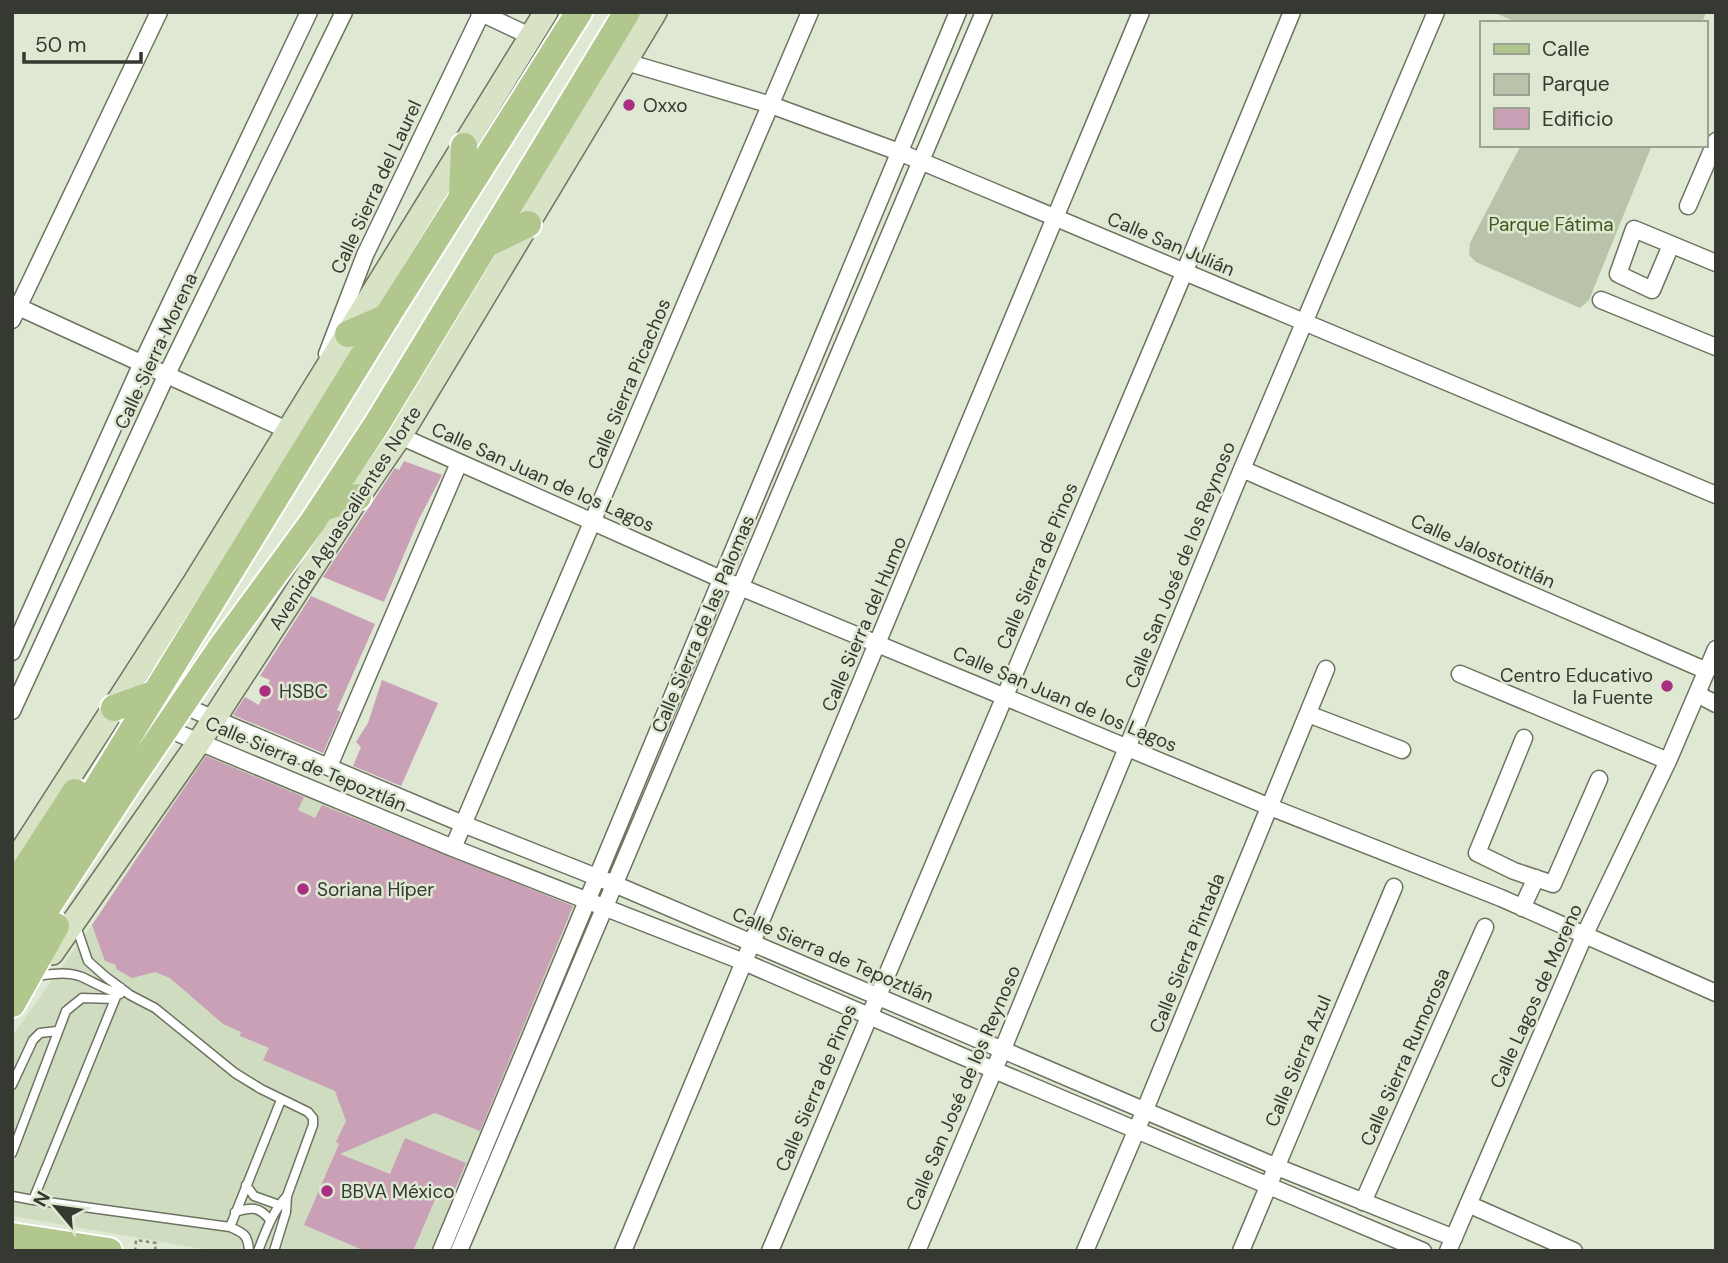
<svg xmlns="http://www.w3.org/2000/svg" width="1728" height="1263" font-family="'DM Sans',sans-serif">
  <style>
    .built { fill: #cfdcc0 }
    .green { fill: #b8c3a9 }
    .building { fill: #caa0b7 }
    .lines { fill: none; stroke-linecap: round; stroke-linejoin: round }
    .lane-casing { stroke: #6c7461; stroke-width: 11 }
    .street-casing { stroke: #6c7461; stroke-width: 19 }
    .secondary-casing { stroke: #6c7461; stroke-width: 26 }
    .primary-casing { stroke: #fff; stroke-width: 30 }
    .path { stroke: #848b7d; stroke-width: 2.5; stroke-dasharray: 3.5 3.5; stroke-linecap: butt }
    .lane { stroke: #fff; stroke-width: 8 }
    .street { stroke: #fff; stroke-width: 16 }
    .secondary { stroke: #d8e3c6; stroke-width: 23 }
    .primary { stroke: #b1c78e; stroke-width: 26 }
    .poi-dot { fill: #aa2f82; stroke: #dee8d2; stroke-width: 2.5 }
    .labels { text-anchor: middle; dominant-baseline: central; stroke-width: 5; stroke-linejoin: round; paint-order: stroke }
    .poi-label { font-size: 19px; fill: #353931; stroke: #dee8d2; text-anchor: start }
    .street-label { font-size: 19px; fill: #353931; stroke: #dee8d2 }
    .park-label { font-size: 19px; fill: #40561b; stroke: #dee8d2 }
  </style>
  <rect width="100%" height="100%" fill="#dee8d2"/>
  <path class="built" d="M205,754L575,907L430,1251H215L12,1216V1036L92,925Z"/>
  <path class="green" d="M1493,12H1706L1702,23H1518Z
    M1521,145H1652L1589,300L1580,308L1476,262L1469,255L1470,243Z"/>
  <path class="building" d="M404,461L442,475L419,519L384,602L323,577L395,468L399,470Z
    M311,596L375,624L337,710L341,712L323,753L233,715L245,697L259,705L270,680L260,676Z
    M382,680L438,703L401,786L353,766L361,747L356,742L368,723Z
    M206,756L304,797L298,810L315,818L322,805L573,906L480,1131L435,1113L340,1154L390,1174L405,1138L466,1163L450,1201L437,1195L413,1251H365L304,1225L339,1144L336,1142L346,1121L335,1091L263,1060L269,1048L240,1036L241,1032L223,1024L170,978L155,972L132,978L116,969V965L105,961L92,925Z"/>
  <g class="lines">
    <g class="lane-casing">
      <path id="lane" d="M76,926L88,961L106,977L130,995L155,1008L235,1073L261,1089L308,1112L313,1118V1125L287,1196L286,1212L274,1251
        M36,976C52,974 67,971 82,977C95,983 106,990 120,994
        M120,987L33,1200L230,1227L281,1100
        M12,1085L33,1040L40,1033L57,1031
        M12,1153L66,1011L82,998L115,999
        M246,1185L254,1196L279,1205
        M12,1196L33,1200
        M235,1212C251,1207 259,1206 270,1220
        M230,1227C244,1233 248,1235 249,1251
        M258,1251C266,1231 272,1212 287,1196"/>
    </g>
    <g class="street-casing">
      <path id="street" d="M479,12L530,36
        M616,59L771,105L899,152L1716,495
        M1688,206L1716,141
        M1671,245L1652,290L1618,274L1634,229L1716,263
        M1601,300L1716,347
        M12,304L287,430
        M12,320L159,12
        M327,354L365,255L482,12
        M400,436L721,579L1270,807L1501,898L1716,993
        M1242,469L1707,671
        M12,652L142,363L309,12
        M1460,674L1668,761
        M1697,694L1716,704
        M12,711L166,376L344,12
        M196,711L463,824L614,884L1277,1167L1454,1238
        M1308,714L1402,750
        M180,734L453,848L744,962L994,1070L1423,1251
        M1524,738L1477,853L1514,871L1553,884L1599,779
        M329,766L459,463
        M453,848L810,12
        M1522,908L1536,878
        M1363,1202L1485,927
        M1468,1204L1574,1251
        M441,1251L958,12
        M459,1251L984,12
        M623,1251L1141,12
        M770,1251L1184,273L1292,12
        M917,1251L1002,1051L1242,469L1436,12
        M1085,1251L1137,1129L1326,669
        M1241,1251L1394,887
        M1448,1251L1584,936L1668,761L1716,649"/>
    </g>
    <g class="secondary-casing">
      <path id="secondary" d="M12,866L195,582L546,12
        M52,953L199,742L358,497L400,436L655,12"/>
    </g>
    <g class="primary-casing">
      <path id="primary" d="M462,193L464,146
        M489,243L528,224
        M348,334L387,317
        M322,508L358,497
        M114,708L153,694
        M12,889L75,792
        M12,926L391,310L579,12
        M12,961L128,784L222,646L312,523L377,424L627,12
        M12,1004L56,926
        M12,1236L109,1251"/>
    </g>
    <path class="path" d="M135,1251L136,1240L156,1243L155,1251"/>
    <use href="#lane" class="lane"/>
    <use href="#street" class="street"/>
    <use href="#secondary" class="secondary"/>
    <use href="#primary" class="primary"/>
  </g>
  <g class="poi-dot">
    <circle cx="629" cy="105" r="7"/>
    <circle cx="1667" cy="686" r="7"/>
    <circle cx="265" cy="691" r="7"/>
    <circle cx="303" cy="889" r="7"/>
    <circle cx="327" cy="1191" r="7"/>
  </g>
  <g class="labels">
    <g class="poi-label">
      <text x="643" y="105">Oxxo</text>
      <text x="1653" y="675" text-anchor="end">Centro Educativo<tspan x="1653" dy="22">la Fuente</tspan></text>
      <text x="279" y="691">HSBC</text>
      <text x="317" y="889">Soriana Híper</text>
      <text x="341" y="1191">BBVA México</text>
    </g>
    <g class="street-label">
      <text transform="translate(376 187) rotate(-65)">Calle Sierra del Laurel</text>
      <text transform="translate(1171 244) rotate(23)">Calle San Julián</text>
      <text transform="translate(156 351) rotate(-65)">Calle Sierra Morena</text>
      <text transform="translate(629 384) rotate(-67)">Calle Sierra Picachos</text>
      <text transform="translate(543 477) rotate(24)">Calle San Juan de los Lagos</text>
      <text transform="translate(345 518) rotate(-57)">Avenida Aguascalientes Norte</text>
      <text transform="translate(1483 551) rotate(24)">Calle Jalostotitlán</text>
      <text transform="translate(1180 565) rotate(-68)">Calle San José de los Reynoso</text>
      <text transform="translate(1037 566) rotate(-67)">Calle Sierra de Pinos</text>
      <text transform="translate(703 624) rotate(-67)">Calle Sierra de las Palomas</text>
      <text transform="translate(864 624) rotate(-67)">Calle Sierra del Humo</text>
      <text transform="translate(1065 699) rotate(23)">Calle San Juan de los Lagos</text>
      <text transform="translate(306 764) rotate(23)">Calle Sierra de Tepoztlán</text>
      <text transform="translate(1187 953) rotate(-68)">Calle Sierra Pintada</text>
      <text transform="translate(833 955) rotate(23)">Calle Sierra de Tepoztlán</text>
      <text transform="translate(1536 996) rotate(-66)">Calle Lagos de Moreno</text>
      <text transform="translate(1405 1057) rotate(-66)">Calle Sierra Rumorosa</text>
      <text transform="translate(1298 1061) rotate(-67)">Calle Sierra Azul</text>
      <text transform="translate(816 1088) rotate(-67)">Calle Sierra de Pinos</text>
      <text transform="translate(963 1088) rotate(-67)">Calle San José de los Reynoso</text>
    </g>
    <g class="park-label">
      <text x="1551" y="224">Parque Fátima</text>
    </g>
  </g>
  <rect width="1728" height="1263" fill="none" stroke="#353931" stroke-width="28"/>
  <rect x="1480" y="21" width="228" height="126" fill="#dee8d2" stroke="#9aa292" stroke-width="2"/>
  <rect x="1494" y="44" width="35" height="10" fill="#b1c78e" stroke="#9aa292" stroke-width="2"/>
  <text x="1542" y="56" font-size="21" fill="#353931">Calle</text>
  <rect x="1494" y="74" width="35" height="21" fill="#b8c3a9" stroke="#9aa292" stroke-width="2"/>
  <text x="1542" y="91" font-size="21" fill="#353931">Parque</text>
  <rect x="1494" y="108" width="35" height="21" fill="#caa0b7" stroke="#9aa292" stroke-width="2"/>
  <text x="1542" y="126" font-size="21" fill="#353931">Edificio</text>
  <g transform="translate(56 1207) rotate(299)" stroke="#dee8d2" stroke-width="5" paint-order="stroke">
  <path d="M0-5L12 26L0 18L-12 26Z" fill="#353931"/>
  <text y="-10" font-size="19" font-weight="bold" text-anchor="middle" fill="#353931">N</text>
  </g>
  <path d="M24 52v10h117v-10" fill="none" stroke="#353931" stroke-width="3.5"/>
  <text x="35" y="52" font-size="21" fill="#353931" stroke="#dee8d2" stroke-width="5" paint-order="stroke">50 m</text>
</svg>
